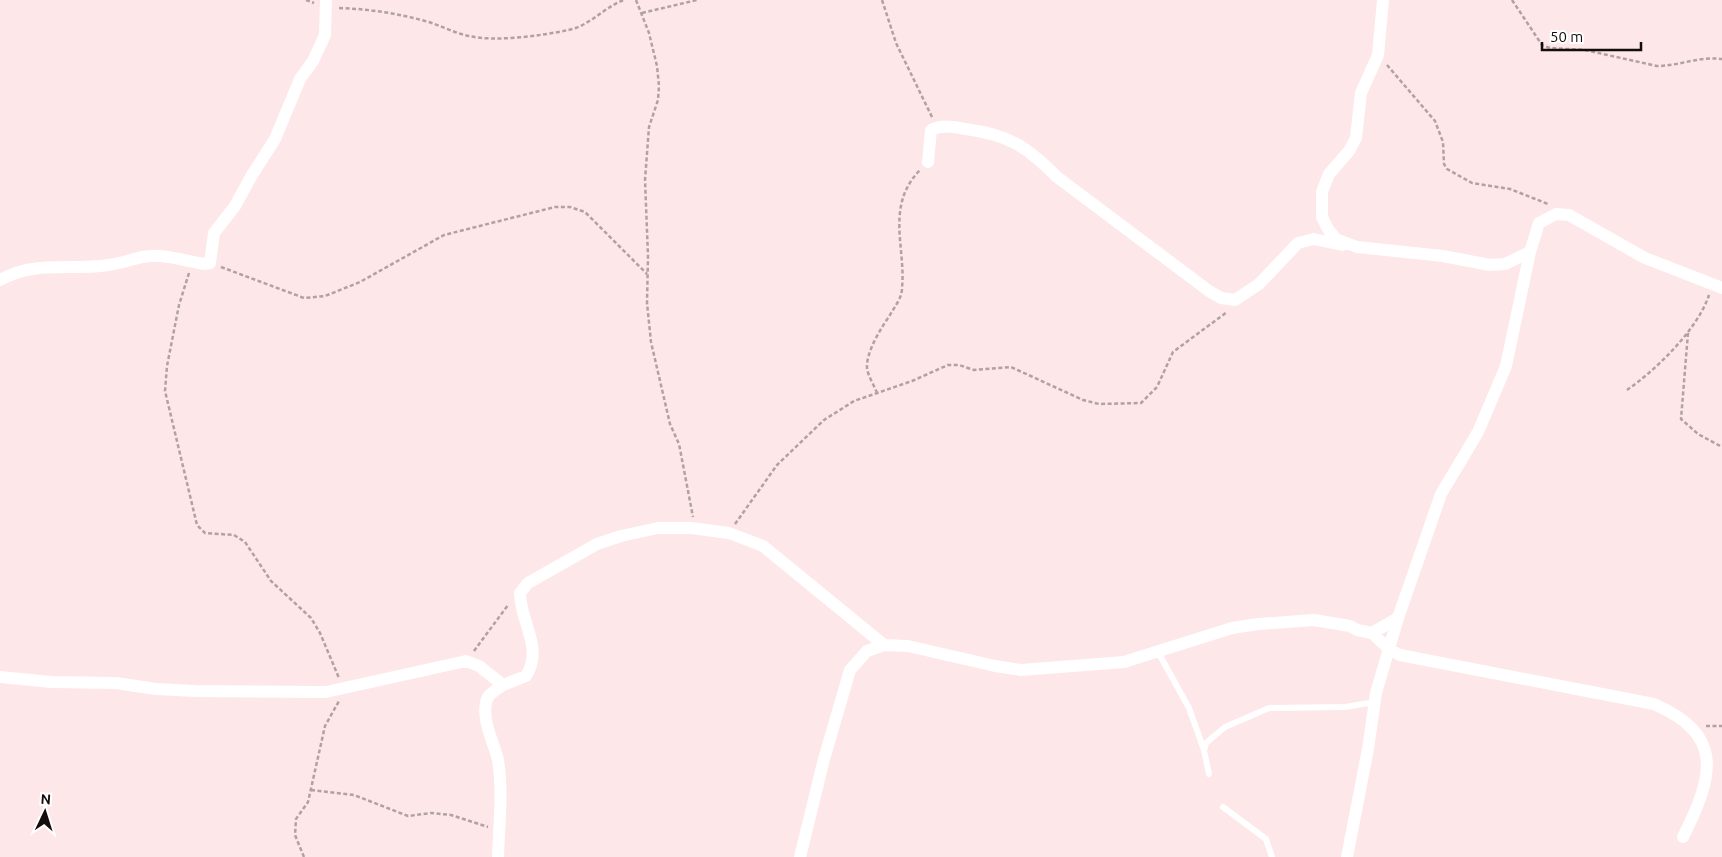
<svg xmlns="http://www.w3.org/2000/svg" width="1722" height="857" font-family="Ubuntu,sans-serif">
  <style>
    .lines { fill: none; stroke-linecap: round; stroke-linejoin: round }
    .path { stroke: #b2a1a2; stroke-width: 2.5; stroke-dasharray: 4 2.5; stroke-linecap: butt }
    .service { stroke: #fff; stroke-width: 6 }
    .minor { stroke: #fff; stroke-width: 12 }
  </style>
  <rect width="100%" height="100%" fill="#fde7e8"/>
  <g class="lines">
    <path class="path" d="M306,0L314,3
      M636,0L649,33L657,66L659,86L658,100L649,127L645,180L648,256L647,303L651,342L670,424L679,444L693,517
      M882,0L896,43L932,117
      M1512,0L1542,45L1550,48L1585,50L1657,66C1679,66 1699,56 1722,59
      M339,8C369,9 396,13 425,21C440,25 454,33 469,36C495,42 540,36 568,30C590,26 604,7 624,0
      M642,13L697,0
      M1387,65L1435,121L1443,142L1444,164L1447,169L1472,183L1510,189L1548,204
      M221,267L304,298L325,296L360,282L444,235L555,207H570L585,212L647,274
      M189,273L179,305L167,366L165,391L197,525L205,533L234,535L245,542L271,581L311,618L320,633L339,678
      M1688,333L1681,419L1698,434L1722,447
      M1627,390C1656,370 1698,329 1709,295
      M877,393C874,385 868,376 867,368C866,352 881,328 890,315C895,306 902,298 902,288C906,247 885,206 920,170
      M735,524L777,465L824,420L854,401L912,381L948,365H959L974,370L1011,367L1083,400L1099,404L1141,403L1157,387L1173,352L1227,312
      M474,651L508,605
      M1706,726H1722
      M311,790L354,795L408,816L431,813L451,815L488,827
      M304,857L295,835L296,819L308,802L325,726L339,701"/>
    <path class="service" d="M1158,652L1189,708L1204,750
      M1209,774L1204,751L1206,743L1225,727L1269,708L1345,707L1375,702
      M1223,807L1266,839L1272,857"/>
    <path class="minor" d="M1383,0L1378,55L1361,93L1356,138L1349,151L1329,174L1322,192V217L1328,229L1336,239L1357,247L1443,256L1490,265L1505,264L1530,252L1539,223L1556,214L1569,215L1645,258L1722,288
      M928,162L931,130C943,124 954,127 966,129C1009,135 1026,146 1057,177L1209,291L1221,298L1235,300L1259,284L1298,243L1314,239L1342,245
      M0,280C36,260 69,271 108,265C126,263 142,254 160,256C175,257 190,262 205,264L210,263L214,233L235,206L252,175L275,139L300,79L313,61L325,35L326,0
      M1372,633L1389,649L1400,655L1654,704C1722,734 1716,772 1683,837
      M0,677L51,682L116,683L156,689L196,691L326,692L466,661L479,666L503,685L526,676C544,648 520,622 520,593L528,583L597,544L621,536L658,528H691L729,533L763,546L884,645L908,646L995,666L1021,670L1124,662L1232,628L1258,624L1314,620L1350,626L1357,630L1372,633L1398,618L1441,494L1478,432L1506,366L1530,252
      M498,857C499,825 503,791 498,760C494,743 482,721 486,703C487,694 496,690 503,685
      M800,857L824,759L850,670L867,651L884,645
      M1347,857L1368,749L1376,693L1398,618"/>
  </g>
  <g transform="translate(45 812) rotate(4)" stroke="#ffffff" stroke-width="4" paint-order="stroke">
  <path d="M0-4L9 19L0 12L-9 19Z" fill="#150c0d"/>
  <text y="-8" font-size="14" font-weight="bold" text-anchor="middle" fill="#150c0d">N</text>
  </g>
  <path d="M1542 42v8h99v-8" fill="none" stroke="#150c0d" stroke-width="2.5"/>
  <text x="1550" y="42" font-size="15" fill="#150c0d" stroke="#ffffff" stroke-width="4" paint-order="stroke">50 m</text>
</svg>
